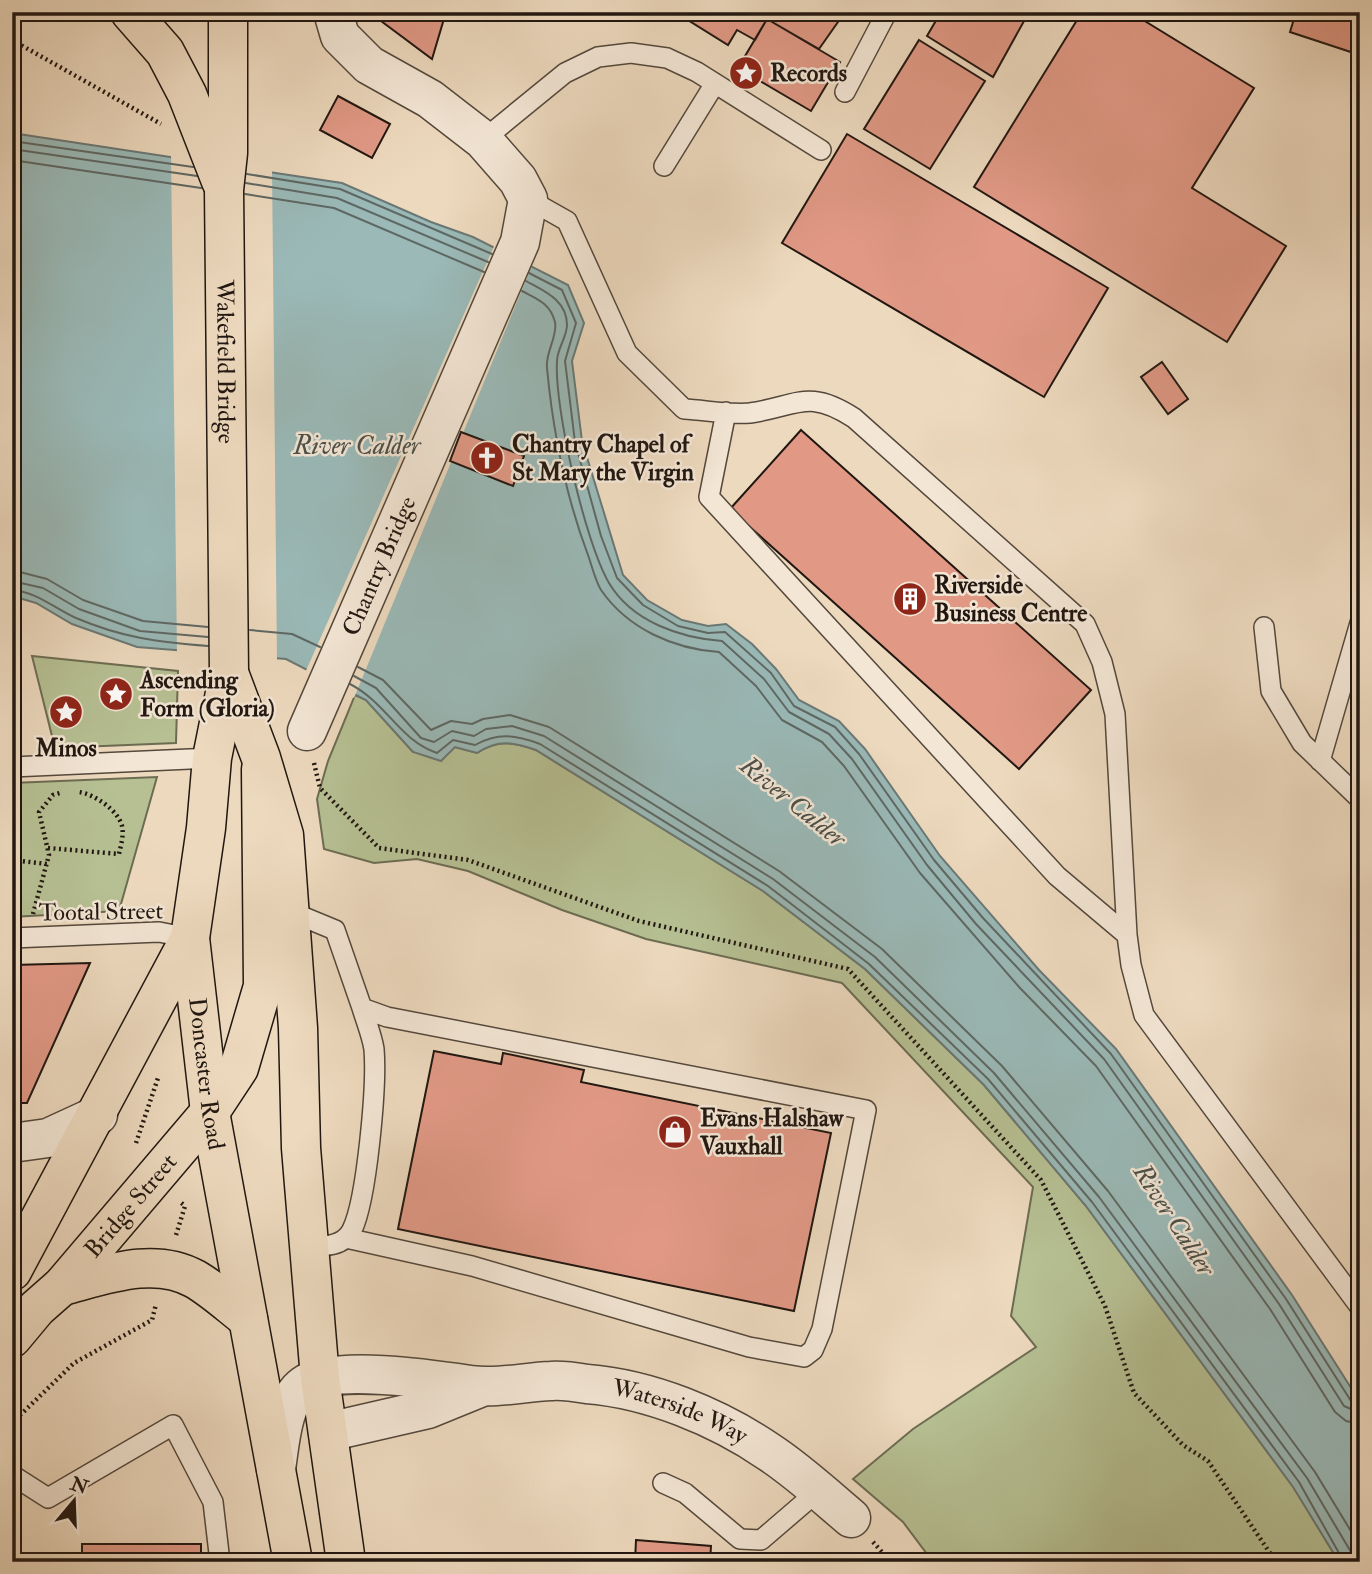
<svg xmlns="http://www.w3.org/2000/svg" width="1372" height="1574" font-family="'IM FELL Double Pica',serif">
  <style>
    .green { fill: #b6c093; stroke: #6c6c52; stroke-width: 2 }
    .water { fill: #9ab9b7; stroke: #6a7875; stroke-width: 2 }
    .pier { fill: #edd9be }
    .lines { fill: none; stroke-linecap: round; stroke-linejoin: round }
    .shore { stroke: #5e6864; stroke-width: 2 }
    .building { fill: #e19986; stroke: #211711; stroke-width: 2 }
    .service-casing { stroke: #54483c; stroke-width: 22 }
    .minor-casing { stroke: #54483c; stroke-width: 41 }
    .primary-casing { stroke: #211711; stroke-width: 41 }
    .trunk-casing { stroke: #211711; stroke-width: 41 }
    .path { stroke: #211711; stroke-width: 4.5; stroke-dasharray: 2 3.5; stroke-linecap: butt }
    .service { stroke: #f3e6d5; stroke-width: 19 }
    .minor { stroke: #f3e6d5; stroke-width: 38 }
    .primary { stroke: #edd9be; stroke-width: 38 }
    .trunk { stroke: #edd9be; stroke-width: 38 }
    .labels { text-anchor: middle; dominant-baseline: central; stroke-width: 5; stroke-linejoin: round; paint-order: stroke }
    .poi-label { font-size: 24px; font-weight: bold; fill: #211711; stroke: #f3e6d5; text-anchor: start }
    .street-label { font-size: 24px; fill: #211711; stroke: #f3e6d5 }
    .water-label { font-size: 26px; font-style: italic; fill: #4b504b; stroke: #f3e6d5 }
  </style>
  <rect width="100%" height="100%" fill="#edd9be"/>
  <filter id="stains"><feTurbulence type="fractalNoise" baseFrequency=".00286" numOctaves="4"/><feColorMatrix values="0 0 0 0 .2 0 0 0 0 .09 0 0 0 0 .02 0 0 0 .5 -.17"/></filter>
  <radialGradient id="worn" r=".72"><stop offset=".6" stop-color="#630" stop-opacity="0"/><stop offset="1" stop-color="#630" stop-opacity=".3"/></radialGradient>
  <path class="green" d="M32,656L178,671L176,743L55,748Z
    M355,695L366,700L413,752L455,747L477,753C498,739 513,742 536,750L763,891L865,969L984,1085L1086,1206L1294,1487L1339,1562H933L903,1522L853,1479L913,1429L1036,1347L1011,1316L1033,1187L842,983L646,939L562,910L468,871L417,859L374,863L324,849L317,799L328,761Z
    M157,777L119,911L12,917V783Z"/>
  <path class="water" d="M12,133L342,183L431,222L473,237L568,285L584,323L572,361L582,441L623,575L647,600L682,620L708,626L726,624L752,644L776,669L799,700L839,721L865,749L940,856L1039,970L1116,1049L1292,1295L1360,1402V1562H1339L1293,1487L1086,1206L984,1085L865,969L763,891L536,750C513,742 498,739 477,753L455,747L441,761L413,752L366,700L286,659L137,647L72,624L36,603L12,596Z"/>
  <path class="pier" d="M171,153L272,167L277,662L177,654Z
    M495,244L533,263L354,698L305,673Z"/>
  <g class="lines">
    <path class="shore" d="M12,141L193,167
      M12,149L197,176
      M12,160L201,188
      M247,174L340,189L492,254
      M246,183L337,198L488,262
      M245,194L334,208L484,272
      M529,273L562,290L576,323L565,361L575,442L601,536L617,578L643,605L678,626L708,633L725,632L771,673L794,706L835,727L859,754L934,860L983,918L1111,1054L1286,1299L1351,1401L1360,1404
      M526,281C544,291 567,300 567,325C567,337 557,349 557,361C554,407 585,542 609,583C632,622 681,638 722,641L764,679L789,712L829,734L852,759L927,865L976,924L1104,1059L1279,1304L1344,1406L1360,1413
      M522,291C537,299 550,303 555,322C558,336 545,353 547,368C553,432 565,494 588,555C592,566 595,580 601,590C628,629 674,649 719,652L756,686L782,720L822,742L844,766L920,873L1020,988L1096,1066L1270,1309L1335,1412L1346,1421L1360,1424
      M12,570L47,579L83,600L143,621L208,627
      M12,581L43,588L79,609L140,631L208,637
      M12,590C37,592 54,608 76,618C123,638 158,642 208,646
      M250,630L292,634L320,647
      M358,667L383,680L431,730L451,721L472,724L483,719L510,715L549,727L779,871L882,949L1002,1066L1108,1191L1315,1472L1360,1546
      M354,676L376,688L421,738L434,742L452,731L474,736L486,729L512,726L544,736L773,879L875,957L994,1073L1099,1197L1307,1478L1351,1552L1353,1562
      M350,684C388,704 398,739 437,753L453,740L475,745C498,732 516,735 540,744L768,886L869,964L988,1079L1092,1202L1299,1482L1344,1562"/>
  </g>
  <path class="building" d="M369,12H446L432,59Z
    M675,12H845L819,49L767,19L755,40L737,30L728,45Z
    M941,12H1029L993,77L927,36Z
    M1082,12H1130L1254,88L1192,188L1286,246L1227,342L974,187Z
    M1296,12H1360V55L1290,32Z
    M767,19L840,62L811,111L738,68Z
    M919,40L985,81L930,169L864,129Z
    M338,96L390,124L372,158L320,130Z
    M847,134L1108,288L1044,397L782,243Z
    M1162,362L1188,399L1168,414L1141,377Z
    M801,430L1091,690L1019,769L730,509Z
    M461,432L524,456L513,486L450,461Z
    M90,963L27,1103H12V965Z
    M434,1051L501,1064L503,1053L584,1070L581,1082L831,1133L794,1311L398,1229Z
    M636,1540L711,1546L710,1562H635Z
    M82,1544H201V1562H82Z"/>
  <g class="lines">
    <g class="service-casing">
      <path id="service" d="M845,92L887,12
        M483,140L565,73L598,57L631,53L667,58L697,72L821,150
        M664,166L714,85
        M528,199L567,221L627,353L684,409C705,410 729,415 750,413C798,406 808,388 854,418L1085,624L1102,662L1115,714L1127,935L1131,965L1144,1015L1360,1307
        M726,412L709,497L1057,876L1127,935
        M1264,627L1271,691L1302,743L1360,799
        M1320,761L1360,623
        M12,767L212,758
        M289,911L335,930L362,1008L387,1017L866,1110L822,1329L813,1350L804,1357L749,1347L472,1266L346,1238
        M12,938L159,932L190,938
        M309,1245C324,1247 344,1246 352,1230C367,1199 377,1085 374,1049C372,1036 366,1021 362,1008
        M12,1475L48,1498L173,1425L213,1502L220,1562
        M663,1483L685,1493L740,1539L761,1540L818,1491"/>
    </g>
    <g class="minor-casing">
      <g id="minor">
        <path id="s1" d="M307,731L520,242L528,199L518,180L483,140L430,99L369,65L340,36L333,12"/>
        <path d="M12,1143L48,1138L98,1115"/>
        <path d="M328,1432L428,1409L482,1387"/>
        <path id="s2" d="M276,1469C280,1444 282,1401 304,1385C332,1364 437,1380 471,1385C497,1389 524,1382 551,1381C563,1380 575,1382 587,1384C650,1389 718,1417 769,1452C798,1471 825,1496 851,1518"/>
      </g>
    </g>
    <g class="primary-casing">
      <g id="primary">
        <path d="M12,1271L190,938"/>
        <path d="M62,1286C105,1275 154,1256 195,1279C214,1290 231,1306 248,1319"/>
        <path id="s3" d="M12,1338L37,1308L62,1286L210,1112L239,1068L263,986L261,769"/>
      </g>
    </g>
    <g class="trunk-casing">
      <g id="trunk">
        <path d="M130,12L165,52L187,94L221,181"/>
        <path id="s4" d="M228,12V153L224,190L229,673L212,758L206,828L190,938L210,1112L293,1562"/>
        <path d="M229,673L261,758L284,835L298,1028L301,1148L314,1306L320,1378L346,1562"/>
      </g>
    </g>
    <path class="path" d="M12,40L161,124
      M314,763L320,788L379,848L468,860L639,921L848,969L1041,1180L1105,1306L1134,1393L1183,1445L1208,1461L1276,1562
      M48,848L119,854C121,845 124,835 122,826C118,810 94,794 79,792
      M12,860L47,864
      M33,914L49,855L39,812L53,795L60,793
      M136,1143L158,1078
      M176,1235L185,1206L180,1202
      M12,1423L74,1363L152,1320L156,1304
      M873,1542L891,1562"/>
    <use href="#service" class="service"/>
    <use href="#minor" class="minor"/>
    <use href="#primary" class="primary"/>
    <use href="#trunk" class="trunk"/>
  </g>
  <defs>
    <g id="sight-disc" transform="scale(1.75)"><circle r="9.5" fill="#8f2418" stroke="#f3e6d5"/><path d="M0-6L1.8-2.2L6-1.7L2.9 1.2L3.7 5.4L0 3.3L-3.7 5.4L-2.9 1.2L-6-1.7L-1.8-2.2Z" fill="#fff"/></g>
    <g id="church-disc" transform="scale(1.75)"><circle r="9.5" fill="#8f2418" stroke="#f3e6d5"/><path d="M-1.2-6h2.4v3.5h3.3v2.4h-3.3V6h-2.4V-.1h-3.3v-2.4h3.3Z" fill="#fff"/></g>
    <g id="building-disc" transform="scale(1.75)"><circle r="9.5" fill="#8f2418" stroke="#f3e6d5"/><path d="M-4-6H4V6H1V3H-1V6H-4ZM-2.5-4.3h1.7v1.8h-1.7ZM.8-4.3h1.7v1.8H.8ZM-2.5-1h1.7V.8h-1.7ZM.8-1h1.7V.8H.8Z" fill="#fff"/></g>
    <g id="shop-disc" transform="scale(1.75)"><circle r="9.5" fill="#8f2418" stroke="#f3e6d5"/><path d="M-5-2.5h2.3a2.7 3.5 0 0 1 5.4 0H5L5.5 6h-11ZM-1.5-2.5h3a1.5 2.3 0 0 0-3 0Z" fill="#fff"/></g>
  </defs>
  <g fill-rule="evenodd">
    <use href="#sight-disc" x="746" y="73"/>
    <use href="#church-disc" x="487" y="458"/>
    <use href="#building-disc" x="910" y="599"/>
    <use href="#sight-disc" x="116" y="694"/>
    <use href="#sight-disc" x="66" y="712"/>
    <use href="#shop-disc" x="675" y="1132"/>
  </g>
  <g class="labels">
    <g class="poi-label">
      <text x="770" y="73">Records</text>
      <text x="512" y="444">Chantry Chapel of<tspan x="512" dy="28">St Mary the Virgin</tspan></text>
      <text x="934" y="585">Riverside<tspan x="934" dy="28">Business Centre</tspan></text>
      <text x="140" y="680">Ascending<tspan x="140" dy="28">Form (Gloria)</tspan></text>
      <text x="66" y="748" text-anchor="middle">Minos</text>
      <text x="700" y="1118">Evans Halshaw<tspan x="700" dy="28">Vauxhall</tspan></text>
    </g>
    <g class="street-label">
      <text stroke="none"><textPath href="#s4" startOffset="350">Wakefield Bridge</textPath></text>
      <text stroke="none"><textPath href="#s1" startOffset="180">Chantry Bridge</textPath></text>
      <text transform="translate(101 912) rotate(-1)">Tootal Street</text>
      <text stroke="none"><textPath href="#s4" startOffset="1066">Doncaster Road</textPath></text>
      <text stroke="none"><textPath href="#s3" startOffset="178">Bridge Street</textPath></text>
      <text stroke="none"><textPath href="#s2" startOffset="474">Waterside Way</textPath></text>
    </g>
    <g class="water-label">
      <text x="357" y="446">River Calder</text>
      <text transform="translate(793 802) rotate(39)">River Calder</text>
      <text transform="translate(1174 1220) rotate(57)">River Calder</text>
    </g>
  </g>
  <rect width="1372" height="1574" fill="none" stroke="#edd9be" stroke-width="42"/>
  <rect x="14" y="14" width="1344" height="1546" fill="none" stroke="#211711" stroke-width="3.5"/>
  <rect x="21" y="21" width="1330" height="1532" fill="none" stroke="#211711" stroke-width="2"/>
  <g transform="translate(74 1501) rotate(19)" stroke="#f3e6d5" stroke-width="5" paint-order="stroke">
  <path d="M0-5L12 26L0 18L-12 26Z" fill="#211711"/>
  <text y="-10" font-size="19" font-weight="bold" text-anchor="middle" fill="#211711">N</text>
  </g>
  <rect width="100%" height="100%" filter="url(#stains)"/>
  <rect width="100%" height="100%" fill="url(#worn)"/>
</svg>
